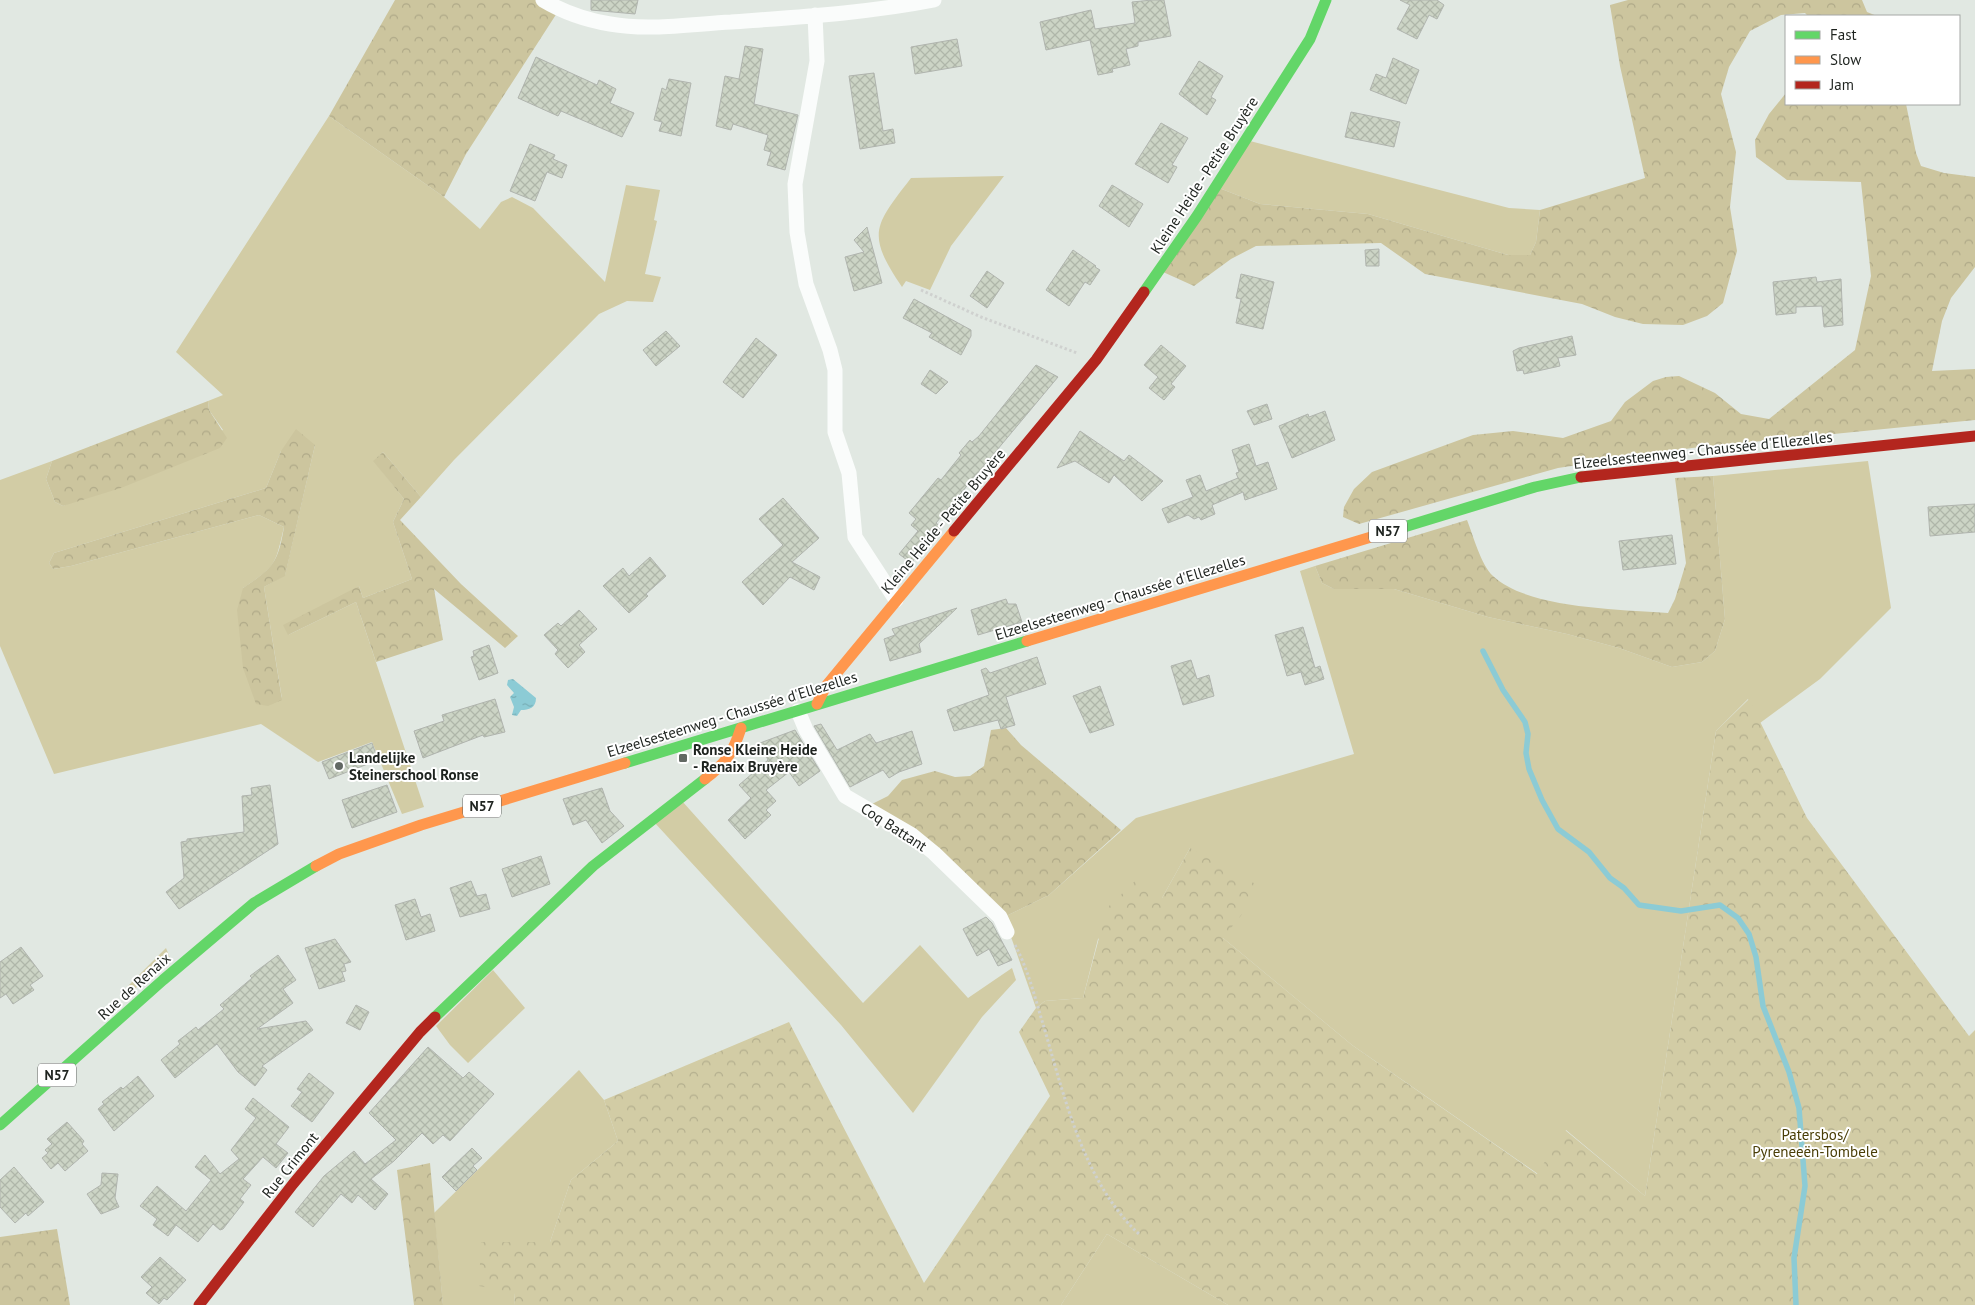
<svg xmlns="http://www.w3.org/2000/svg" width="1975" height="1305" font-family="'PT Sans',sans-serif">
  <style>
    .green { fill: #d2cca5; fill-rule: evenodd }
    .forest { fill: url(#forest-crowns) }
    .park { fill: url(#park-crowns) }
    .water { fill: url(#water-ripples) }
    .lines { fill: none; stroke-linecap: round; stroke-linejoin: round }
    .stream { stroke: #8ccbd5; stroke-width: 5.5 }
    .building { fill: url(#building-cross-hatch); stroke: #b0b4ae }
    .path { stroke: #cfd1cf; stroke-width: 3; stroke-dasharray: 2.5 2.5; stroke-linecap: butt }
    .street { stroke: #fafcfb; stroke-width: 15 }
    .fast { stroke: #63d668; stroke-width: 11 }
    .slow { stroke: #ff974d; stroke-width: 11 }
    .jam { stroke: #b3261e; stroke-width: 11 }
    .poi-dot { fill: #626863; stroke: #fff; stroke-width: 2 }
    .labels { text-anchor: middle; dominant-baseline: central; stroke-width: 4; stroke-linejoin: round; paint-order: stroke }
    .shield { fill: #fff; stroke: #626562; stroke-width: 1 }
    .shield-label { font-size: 14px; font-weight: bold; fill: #1e231f }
    .street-label { font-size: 15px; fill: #1e231f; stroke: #fff }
    .poi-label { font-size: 15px; font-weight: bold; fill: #1e231f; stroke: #fff; text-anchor: start }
    .park-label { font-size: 15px; fill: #493d06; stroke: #fff }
  </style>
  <defs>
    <pattern id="forest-crowns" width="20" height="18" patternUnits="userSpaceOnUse" patternTransform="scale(1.25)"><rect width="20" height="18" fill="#ccc59e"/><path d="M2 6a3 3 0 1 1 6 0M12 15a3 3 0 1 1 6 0" fill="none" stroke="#afa988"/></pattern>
    <pattern id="park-crowns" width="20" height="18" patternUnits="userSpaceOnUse" patternTransform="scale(1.25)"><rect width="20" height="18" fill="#d2cca5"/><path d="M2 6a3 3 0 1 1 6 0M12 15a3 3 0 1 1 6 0" fill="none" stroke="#b4af8e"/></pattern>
    <pattern id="water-ripples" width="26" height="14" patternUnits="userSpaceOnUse" patternTransform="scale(1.25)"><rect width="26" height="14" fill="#8ccbd5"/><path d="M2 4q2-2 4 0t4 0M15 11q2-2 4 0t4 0" fill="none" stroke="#78aeb6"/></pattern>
    <pattern id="building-cross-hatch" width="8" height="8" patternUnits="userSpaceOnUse" patternTransform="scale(1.25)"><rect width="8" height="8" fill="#ccd4c5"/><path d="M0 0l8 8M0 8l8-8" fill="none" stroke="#afb6a9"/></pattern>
  </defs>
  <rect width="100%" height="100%" fill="#e1e8e2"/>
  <path class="green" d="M329,116L444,197L480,229L501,202L512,197L533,208L605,282L626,185L660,190L654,220L657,221L645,274L661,277L653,302L627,301L599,314L454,460L421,497L383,452L374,461L404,499L393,522L412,579L363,598L359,586L288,635L356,602L424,807L402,814L372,742L318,762L261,724L54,774L0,646V480L52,461L46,479L55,502L63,506L223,430L209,410L208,401L223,395L176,352ZM315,445L285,575L264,587L282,699L243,588C276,566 275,566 284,527L259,515L71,566L53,569L49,563L54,553L266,488L281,451Z
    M1250,141L1509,208L1540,210L1536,242L1530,255H1508L1368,214L1260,204L1219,188Z
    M1004,176L951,246L930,290L906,281L902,287C866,234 874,226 911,178Z
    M1868,461L1891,608L1820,679L1760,723L1748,699L1716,731L1645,1196L1566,1130L1538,1174L1352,1045L1223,938L1190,848L1162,898L1098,939L1083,998L1045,1001L1036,1008L1004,917L1049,895L1136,818L1354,754L1300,571L1315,566L1322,583L1334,589H1394L1488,617L1567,634L1619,648L1672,667L1702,662L1715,651L1725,619L1713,476Z
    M682,801L863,1003L920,945L968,998L1012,968L1016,980L982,1017L913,1113L841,1025L654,822Z
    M166,948L170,958L130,993L127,987Z
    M493,970L525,1008L468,1063L450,1045L436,1026Z
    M579,1070L604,1100L618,1141L571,1180L550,1242L515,1293L514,1305H443L434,1213Z
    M1107,1234L1228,1305H1061Z"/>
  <path class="forest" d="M395,0H536L557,13L466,154L444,197L329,116Z
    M1628,0H1862L1867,12L1877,16H1808L1805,13L1781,15L1750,31L1729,67L1721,94L1736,152L1730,207L1737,251L1723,303L1707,316L1683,325L1643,324L1615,317L1582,304L1425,274L1381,243L1256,246L1231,259L1194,286L1163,272L1219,188L1260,204L1368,214L1508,255H1530L1536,242L1540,210L1645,178L1620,66L1610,5Z
    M1786,93V104H1906L1916,153L1921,166L1944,173L1975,177V267L1951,298L1942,321L1932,371L1975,369V420L1692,448L1558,468L1359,524L1343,517L1344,507L1354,489L1372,472L1473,435L1513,431L1563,438L1611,421L1625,402L1653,381L1666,377L1679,376L1715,393L1741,414L1769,419L1855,350L1871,276L1861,182L1787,180L1756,157L1755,140L1769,114Z
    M208,401L209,410L227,438L220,448L121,488L63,506L55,502L46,479L52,461Z
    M296,429L315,445L285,576L264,587L282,700L268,706L256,704L243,668L237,610L243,588C273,568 278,563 284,527L259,515L71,566L53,569L49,563L54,553L266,488L281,451Z
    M383,452L421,497L400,520L461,584L518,636L505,648L434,589L443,640L376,662L356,602L288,635L283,625L359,586L363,598L412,579L393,522L404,499L373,461Z
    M1713,476L1725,619L1715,651L1702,662L1672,667L1619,648L1567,634L1488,617L1394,589H1334L1322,583L1315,566L1467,520C1473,535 1481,565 1493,576C1528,609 1620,609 1668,613L1675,599L1686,563L1675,478Z
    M1006,728L1021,745L1121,830L1049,895L1004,917L870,805L888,796L902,780L935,771L955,777L970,776L984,766L991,730Z
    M430,1163L443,1305H414L397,1170Z
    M57,1229L70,1305H0V1237Z"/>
  <path class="park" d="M1749,699L1807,818L1969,1036L1975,1030V1305H1228L1107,1234L1061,1305H514L515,1293L479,1286L481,1242H550L571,1180L618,1141L604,1100L789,1022L924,1283L1050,1096L1019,1032L1036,1008L1045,1001L1083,998L1107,908L1137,879L1162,898L1190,848L1263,888L1223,938L1352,1045L1537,1174L1565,1130L1645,1196L1716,731Z"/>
  <path class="water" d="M513,679L536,698C536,708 529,710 521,710L517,716L512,715L514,707L510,697L514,693L507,685L508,680Z"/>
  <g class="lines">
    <path class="stream" d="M1483,651L1503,690L1525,722L1528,734L1526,753L1529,769L1542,800L1558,829L1589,852L1610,878L1624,888L1639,905L1681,911L1720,905L1738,918L1749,934L1756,957L1763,1006L1789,1072L1799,1108L1805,1186L1794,1258L1796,1305"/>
  </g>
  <path class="building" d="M591,0H638L635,14L591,10Z
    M1152,0H1164L1171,36L1138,42V46L1126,49L1130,65L1112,69L1113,72L1098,75L1090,40L1046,50L1040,22L1091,10L1095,29L1135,23L1132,2Z
    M1400,0H1437L1444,5L1437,19L1429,15L1417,39L1397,29L1410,5Z
    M957,39L962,66L915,74L911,47Z
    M745,46L763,49L754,104L798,115L785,170L767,165L771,152L764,150L768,135L733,124L731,130L716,126L725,76L739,79Z
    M536,57L597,85L599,80L616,89L610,103L634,113L622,137L561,111L558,116L518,98Z
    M1393,58L1419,70L1406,104L1370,90L1376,74L1386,78Z
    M1199,61L1223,76L1211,97L1216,100L1207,115L1179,94Z
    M874,73L883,131L893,129L895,143L860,149L849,76Z
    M669,79L691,83L681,136L659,131L662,122L654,120L662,88L666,90Z
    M1351,112L1400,122L1394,147L1345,137Z
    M1161,123L1188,138L1172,165L1177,167L1168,183L1135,164Z
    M530,144L555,155L553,159L567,165L562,178L547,172L535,201L510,191Z
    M1112,185L1143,204L1129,227L1099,206Z
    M867,227L882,283L854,291L845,257L864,252L854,240Z
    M1379,249V266H1366L1365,250Z
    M1073,250L1096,266L1095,267L1100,270L1090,285L1085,282L1069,306L1046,290Z
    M987,271L1004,283L987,308L970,296Z
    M1241,274L1274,282L1263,329L1236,323L1241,299L1236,298Z
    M1816,277L1817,282L1841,279L1843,325L1824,327L1822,306L1796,307V313L1776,315L1773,282Z
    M914,299L971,330V336L961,355L929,337L932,333L903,318Z
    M666,331L680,346L656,366L643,350Z
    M1572,336L1576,355L1558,358L1560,366L1524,374L1523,370L1517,371L1513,351L1519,348Z
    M756,338L777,355L743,398L723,382Z
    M1161,345L1186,366L1171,384L1175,387L1164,400L1149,388L1158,377L1144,365Z
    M1036,365L1058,377L936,523L941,527L911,563L899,554L918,531L911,525L916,519L909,513L938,478L941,480L961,455L959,453L970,440L972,442L979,436Z
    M930,370L948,382L936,394L921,384Z
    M1267,404L1272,419L1254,425L1247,411Z
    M1325,411L1335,440L1292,458L1279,426L1308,414L1309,417Z
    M1080,431L1124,461L1129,455L1163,481L1142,501L1114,475L1109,483L1075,461L1057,468Z
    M1249,444L1256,466L1268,462L1277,489L1245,500L1243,492L1212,505L1215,514L1201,520L1199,517L1194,519L1188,515L1168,523L1162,509L1193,497L1186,480L1200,475L1206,491L1238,478L1236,473L1239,472L1232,450Z
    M783,498L819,538L792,562L820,577L814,590L790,577L763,605L742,582L783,545L759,519Z
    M1975,504V532L1930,536L1928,507Z
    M1672,535L1676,564L1623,570L1619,541Z
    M650,557L666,576L646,594L648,596L629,613L603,586L623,568L629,576Z
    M1006,599L1008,604H1016L1022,622L978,635L971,610Z
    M957,608L919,644L921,652L890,661L884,639L895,635L892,629Z
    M579,610L597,629L579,645L585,652L568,668L555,654L558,650L544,635L558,623L561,626Z
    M1303,627L1315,668L1320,666L1324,679L1305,685L1301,672L1287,676L1275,635Z
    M489,645L498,673L479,680L471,657L474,656L473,651Z
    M1037,657L1046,684L1006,697L1015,725L1001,729L998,720L954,731L947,710L989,695L981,670L986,668L990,673Z
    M1191,660L1197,679L1209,675L1214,696L1183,705L1171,666Z
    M1100,686L1114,725L1090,733L1073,696Z
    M495,699L505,732L484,737L483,735L423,758L414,731L444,721L442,715Z
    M821,724L837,750L870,734L876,743L912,731L922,764L899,772L889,778L883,770L850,787L814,726Z
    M795,730L820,771L799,786L789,772L766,790L776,801L766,810L771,815L745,839L728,820L751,798L739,785L768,760L760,743Z
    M372,743L378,760L329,779L322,762Z
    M270,785L278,844L179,909L166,892L184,878L181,842L187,841V839L244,832L242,796L252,795L251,788Z
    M387,785L397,812L352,828L342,800Z
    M602,788L610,811L624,826L602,843L586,820L573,825L563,799Z
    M541,856L550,884L512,897L502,869Z
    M471,881L477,896L486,894L490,909L460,917L450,888Z
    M415,899L421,917L430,914L435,931L406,940L395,905Z
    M986,917L992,923L1012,960L998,966L989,949L977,956L963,929Z
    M335,939L351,962L344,964L346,971L342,972L345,981L319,989L305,948Z
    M21,947L43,976L30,985L34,990L13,1004L6,994L0,998V962Z
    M278,955L296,980L283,989L293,1003L257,1029L306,1021L313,1030L262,1066L267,1070L255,1086L238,1072L217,1044L175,1078L161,1060L180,1044L178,1041L196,1027L198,1030L224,1009L220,1005L252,978L250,976Z
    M356,1005L369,1012L360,1030L346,1023Z
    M428,1047L463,1078L469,1072L494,1094L450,1141L443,1135L433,1144L422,1133L394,1161L371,1179L388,1194L375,1210L358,1195L352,1203L341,1194L313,1227L295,1212L324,1176L354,1151L365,1164L396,1140L369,1113Z
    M309,1073L334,1093L312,1122L291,1106L302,1092L297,1089Z
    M138,1076L154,1096L114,1131L98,1109L104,1104L102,1102L121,1087L123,1089Z
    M253,1098L289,1127L276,1144L288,1153L276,1168L263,1157L243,1179L251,1185L240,1199L244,1202L223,1229L220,1230L213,1224L198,1242L176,1225L168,1236L153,1225L157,1219L140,1206L157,1186L186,1211L211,1180L195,1167L205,1155L220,1174L239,1159L231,1150L256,1118L245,1109Z
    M67,1122L84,1141L82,1144L88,1151L65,1171L58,1163L51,1169L42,1158L48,1153L45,1150L52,1144L47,1139Z
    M472,1148L482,1158L473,1166L477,1170L456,1191L442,1177Z
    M14,1167L44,1202L28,1216L26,1213L15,1223L0,1207V1180Z
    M102,1173L118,1174L115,1198L119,1207L101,1214L87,1194L101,1185Z
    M160,1257L186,1280L167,1300L164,1298L159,1304L146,1293L152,1287L141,1277Z"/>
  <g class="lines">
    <path class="path" d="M921,290L981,317L1077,353
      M1015,945C1028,969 1035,998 1043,1024C1064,1095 1083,1182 1139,1234"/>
    <path class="street" d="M543,0C563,12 586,20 610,24C649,31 692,24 731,22C799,17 868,13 934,0
      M815,15L817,61L795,184L797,232L806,284L830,350L835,370V432L849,473L855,537L896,600
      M798,711L806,730L845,796L912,835L934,853L1000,917L1007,932"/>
    <path class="fast" d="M1144,292L1197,216L1310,39L1326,0
      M1391,531L1535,487L1581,477
      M625,763L1027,641
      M435,1017L593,866L705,779
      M0,1125L163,980L254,903L316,866"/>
    <path class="slow" d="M1027,641L1391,531
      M817,704L826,686L954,531
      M705,779C726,763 733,753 741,728
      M316,866L339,854L421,825L625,763"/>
    <path class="jam" d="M1581,477L1975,436
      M954,531L1096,360L1144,292
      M199,1305L293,1184L420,1032L435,1017"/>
  </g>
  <g class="poi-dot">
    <rect x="678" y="753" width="10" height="10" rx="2.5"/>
    <circle cx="339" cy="766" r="5"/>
  </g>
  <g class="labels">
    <g class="shield">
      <rect x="1369" y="519.5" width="38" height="23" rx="4"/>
      <rect x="463" y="794.5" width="38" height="23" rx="4"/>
      <rect x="38" y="1063.5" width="38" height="23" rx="4"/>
    </g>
    <g class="shield-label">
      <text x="1388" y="531">N57</text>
      <text x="482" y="806">N57</text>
      <text x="57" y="1075">N57</text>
    </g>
    <g class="street-label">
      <text transform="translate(1204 175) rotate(-57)">Kleine Heide - Petite Bruyère</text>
      <text transform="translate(1703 450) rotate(-6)">Elzeelsesteenweg - Chaussée d'Ellezelles</text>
      <text transform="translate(943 521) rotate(-50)">Kleine Heide - Petite Bruyère</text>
      <text transform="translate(1120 597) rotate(-17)">Elzeelsesteenweg - Chaussée d'Ellezelles</text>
      <text transform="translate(732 714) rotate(-17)">Elzeelsesteenweg - Chaussée d'Ellezelles</text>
      <text transform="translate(894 827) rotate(33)">Coq Battant</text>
      <text transform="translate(134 986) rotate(-42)">Rue de Renaix</text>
      <text transform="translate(290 1165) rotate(-51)">Rue Crimont</text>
    </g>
    <g class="poi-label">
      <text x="693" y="749">Ronse Kleine Heide<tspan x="693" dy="17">- Renaix Bruyère</tspan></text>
      <text x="349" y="757">Landelijke<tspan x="349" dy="17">Steinerschool Ronse</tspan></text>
    </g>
    <g class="park-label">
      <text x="1815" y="1134">Patersbos/<tspan x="1815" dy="17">Pyreneeën-Tombele</tspan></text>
    </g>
  </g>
  <rect x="1785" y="15" width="175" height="90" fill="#ffffff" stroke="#a5a7a5"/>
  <rect x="1795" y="31" width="25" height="8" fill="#63d668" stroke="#a5a7a5"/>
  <text x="1830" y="40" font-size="15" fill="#1e231f">Fast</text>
  <rect x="1795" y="56" width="25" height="8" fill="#ff974d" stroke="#a5a7a5"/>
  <text x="1830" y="65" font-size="15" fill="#1e231f">Slow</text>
  <rect x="1795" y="81" width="25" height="8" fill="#b3261e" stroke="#a5a7a5"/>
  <text x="1830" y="90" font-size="15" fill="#1e231f">Jam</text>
</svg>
